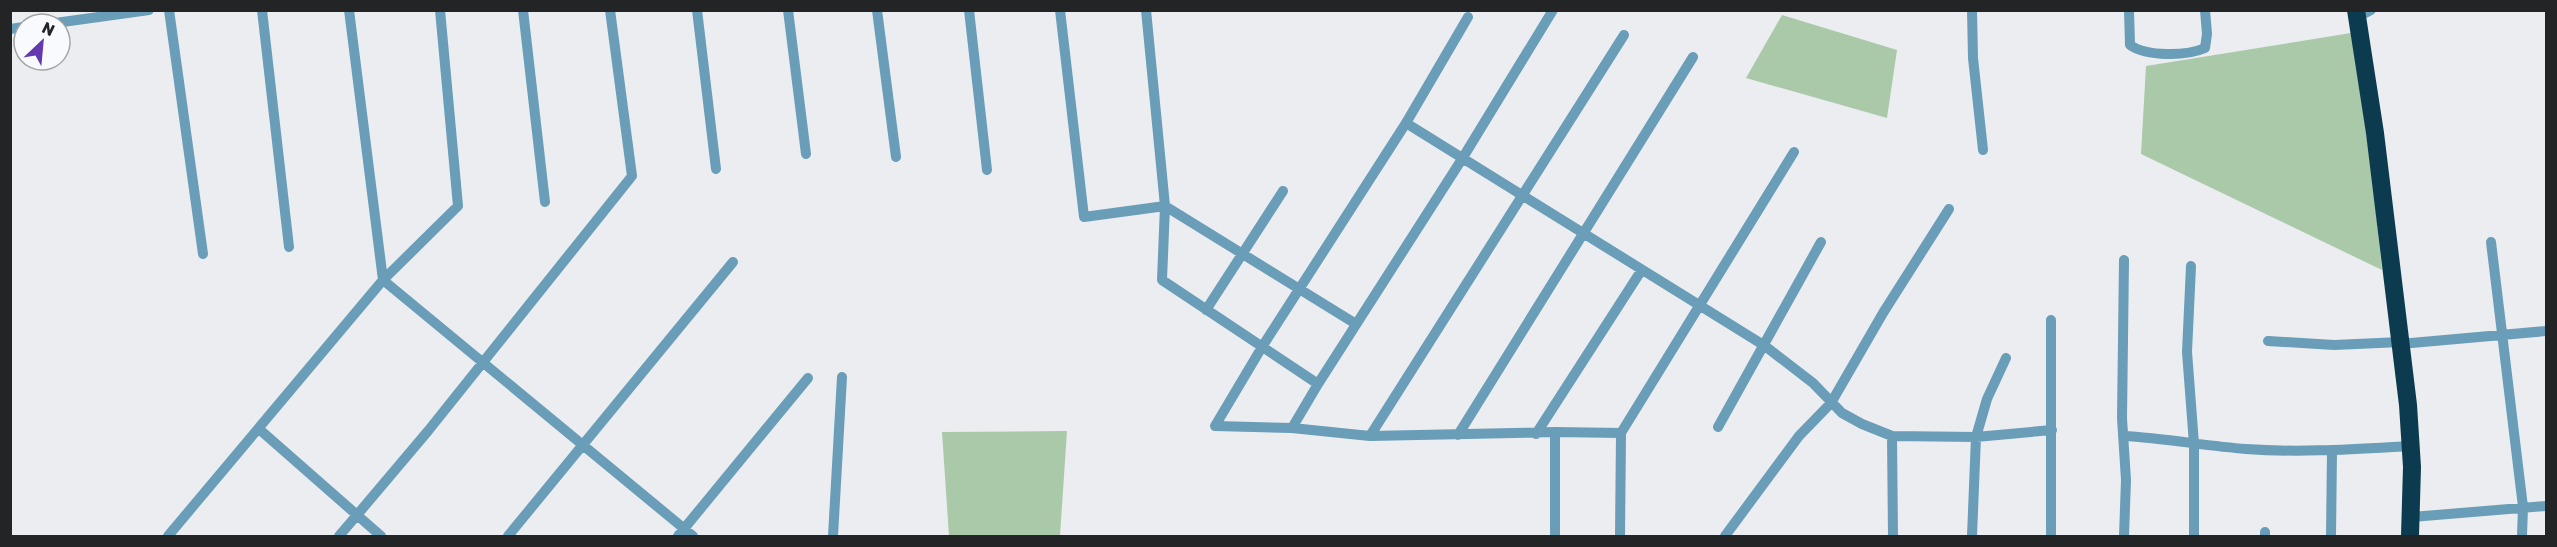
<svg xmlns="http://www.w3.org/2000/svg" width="2557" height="547" font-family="Rubik,sans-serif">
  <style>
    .green { fill: #aac9a9 }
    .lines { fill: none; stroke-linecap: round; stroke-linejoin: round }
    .street { stroke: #699db8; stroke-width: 10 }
    .highway { stroke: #0c3b50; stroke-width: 18 }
  </style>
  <rect width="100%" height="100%" fill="#ebedf0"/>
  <path class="green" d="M1782,15L1897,50L1887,118L1746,78Z
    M2351,33L2371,165L2382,270L2141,154L2146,66Z
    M1067,431L1060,536H949L942,432Z"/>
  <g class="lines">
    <path class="street" d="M169,10L203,254
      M262,10L289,247
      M349,10L383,280L693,536
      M523,10L545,202
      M697,10L716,169
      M788,10L806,154
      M877,10L896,157
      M969,10L987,170
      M1060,10L1084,217L1165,206L1162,280L1318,384L1292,428L1370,436L1555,432V536
      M1146,10L1165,206L1356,324
      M1972,10L1973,58L1983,150
      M2129,10L2130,45C2147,57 2187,56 2205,48L2207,34L2205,10
      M2357,17L2371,10
      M48,24L149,10
      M10,29L24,27
      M1406,123L1468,17
      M2491,242L2523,507L2522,536
      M2191,266L2187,352L2194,444V536
      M1206,310L1283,191
      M2051,320V536
      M2268,341L2334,345L2401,342
      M2400,344L2546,331
      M1318,384L1462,159L1553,10
      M1718,427L1821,242
      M1292,428L1215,426L1262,347L1406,123L1765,346L1813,383L1842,413L1862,424L1892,436L1976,437L2052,430
      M259,429L357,515L428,431L632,176L610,10
      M1555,432L1621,433
      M1536,434L1641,271
      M1458,435L1693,57
      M1370,436L1624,35
      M1892,436L1893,536
      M2123,436C2165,438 2205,446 2246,449C2301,453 2356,449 2410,446
      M2412,517L2546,506
      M168,536L383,280L458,206L440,10
      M339,536L357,515L381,536
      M508,536L733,262
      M678,536L808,378
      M833,536L842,377
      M1620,536L1621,433L1794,152
      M1725,536L1799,436L1831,403L1883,313L1949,209
      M1972,536L1976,437L1987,399L2006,358
      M2124,536L2126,480L2122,418L2124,260
      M2265,536V532
      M2331,536L2332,451"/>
    <path class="highway" d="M2356,10L2375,133L2408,405L2412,467L2410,536"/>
  </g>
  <rect width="2557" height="547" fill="none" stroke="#232425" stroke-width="24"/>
  <g transform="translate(42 42) rotate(26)"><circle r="28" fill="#f8fafd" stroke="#a3a4a7" stroke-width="1.5"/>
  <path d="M0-4.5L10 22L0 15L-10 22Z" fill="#6338b0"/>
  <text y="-9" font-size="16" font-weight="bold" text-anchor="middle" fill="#232425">N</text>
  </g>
</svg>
